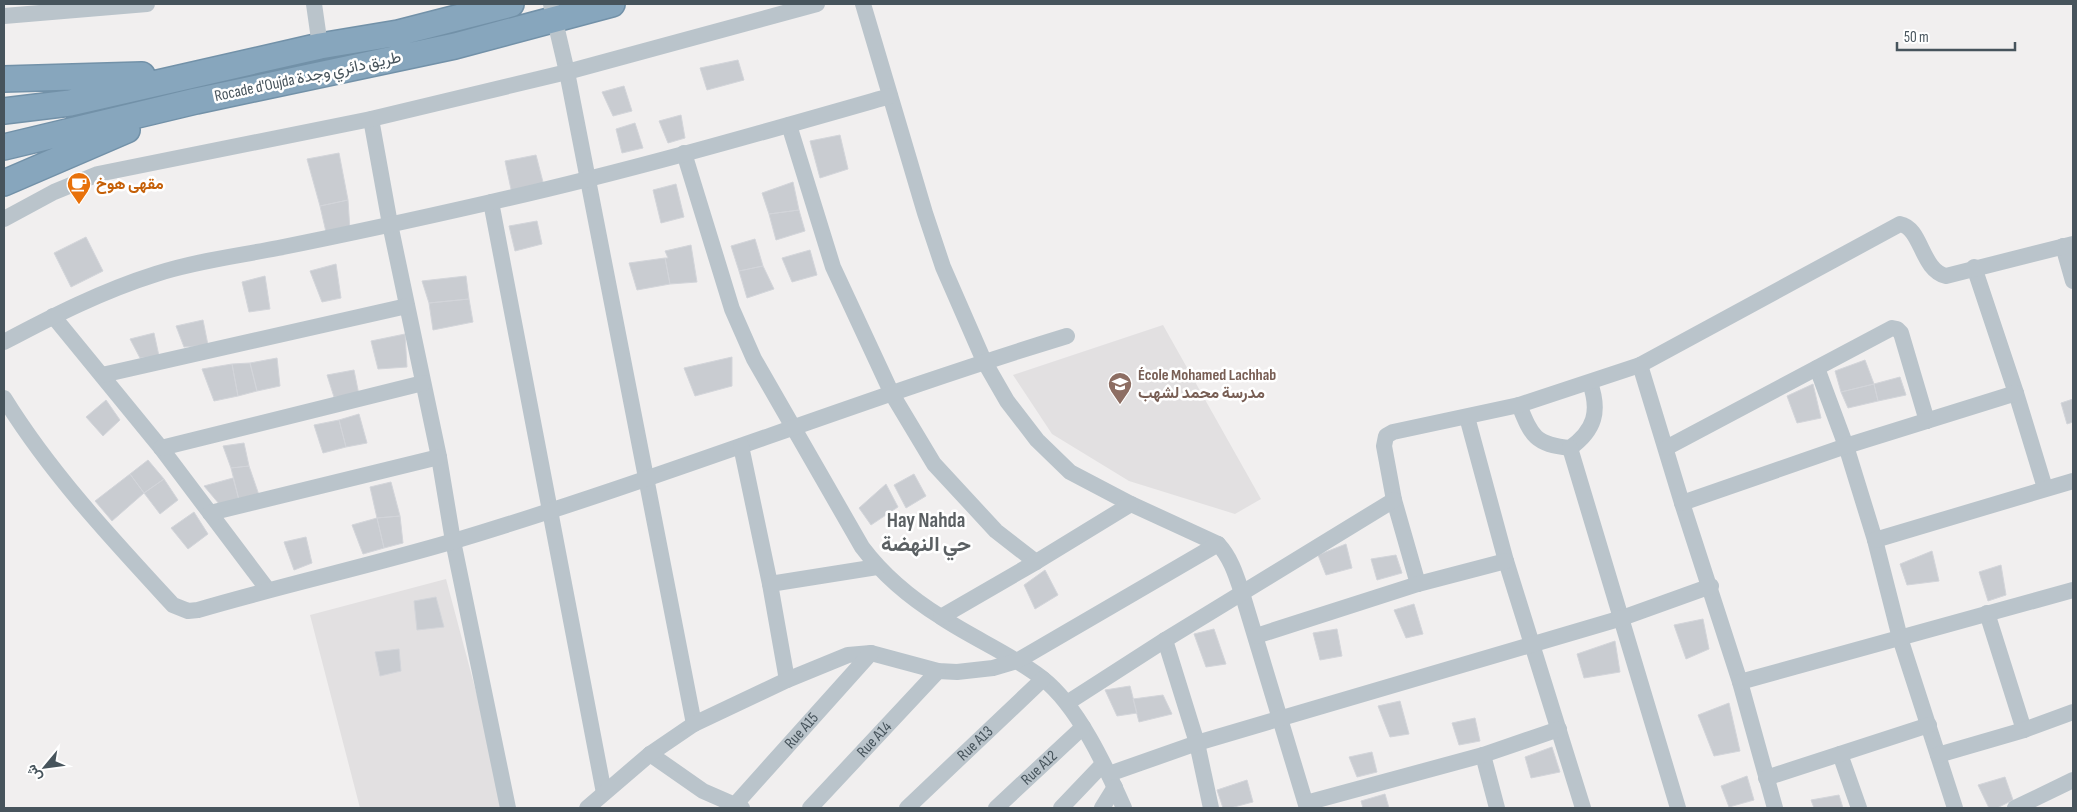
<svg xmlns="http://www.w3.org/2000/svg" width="2077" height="812" font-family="'Sofia Sans Condensed',Vazirmatn,sans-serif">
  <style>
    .education { fill: #e2e0e1 }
    .building { fill: #c9ccd1; stroke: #d3d5da }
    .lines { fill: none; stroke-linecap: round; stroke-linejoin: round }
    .highway-casing { stroke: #7291a8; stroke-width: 28 }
    .minor { stroke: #bac4cb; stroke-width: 16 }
    .highway { stroke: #87a6bd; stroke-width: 25 }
    .labels { text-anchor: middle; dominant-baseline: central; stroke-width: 5; stroke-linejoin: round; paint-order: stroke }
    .street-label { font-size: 16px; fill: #47545c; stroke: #fff }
    .food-label { font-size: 16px; font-weight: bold; fill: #c56008; stroke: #fff; text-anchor: start }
    .education-label { font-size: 16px; font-weight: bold; fill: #785e54; stroke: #fff; text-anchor: start }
    .district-label { font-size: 21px; font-weight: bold; fill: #5b6063; stroke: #fff }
  </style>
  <rect width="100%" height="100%" fill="#f1efef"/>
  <path class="education" d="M1163,325L1261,499L1235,514L1129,481L1052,434L1013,375Z
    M446,579L507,808H360L310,615Z"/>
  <path class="building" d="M738,60L744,80L707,90L700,68Z
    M624,86L632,111L613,116L602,92Z
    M681,115L685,138L668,143L659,121Z
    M635,123L643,148L622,153L616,129Z
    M840,135L848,169L820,178L810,141Z
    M339,153L348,200L320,206L307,159Z
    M536,155L544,186L512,194L505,161Z
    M793,182L799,210L769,214L762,193Z
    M676,184L684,217L661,223L653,190Z
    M348,200L350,231L326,232L320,206Z
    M799,210L805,231L776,240L769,214Z
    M537,221L542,244L515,251L509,226Z
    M86,237L103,271L71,287L54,253Z
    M755,239L763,266L739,271L731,246Z
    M691,245L697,282L670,284L665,258H668L665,251Z
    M810,250L817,275L792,282L782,258Z
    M665,258L670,284L637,290L629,263Z
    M336,264L341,298L322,302L310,271Z
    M763,266L774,289L747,298L739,271Z
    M265,276L270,309L249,312L242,282Z
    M466,276L469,299L429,303L422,281Z
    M469,299L473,322L433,330L429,303Z
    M203,320L208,345L184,347L176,326Z
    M154,333L159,356L140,358L130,339Z
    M405,334L407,367L378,369L371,341Z
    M732,357V386L695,396L684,368Z
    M277,358L280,386L257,391L250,363Z
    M1865,360L1874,384L1841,392L1835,371Z
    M250,363L257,391L238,396L232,364Z
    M232,364L238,396L214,401L202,369Z
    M354,370L359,395L334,397L327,375Z
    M1900,377L1906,395L1878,401L1874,384Z
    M1813,384L1821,418L1797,423L1787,396Z
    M1874,384L1878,401L1848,408L1841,392Z
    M2073,399V422L2067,424L2061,403Z
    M106,400L120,420L103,436L86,417Z
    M359,414L367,443L346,447L339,420Z
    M339,420L346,447L323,453L314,425Z
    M244,443L249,466L231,468L223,446Z
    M148,460L164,479L144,493L130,474Z
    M249,466L259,495L239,500L231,468Z
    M130,474L144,493L112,521L95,501Z
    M914,474L926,496L906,508L894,485Z
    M233,478L239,500L220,505L204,486Z
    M164,479L178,500L160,514L144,493Z
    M391,482L400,516L377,518L370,487Z
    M886,484L898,507L871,525L859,508Z
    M194,512L208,534L188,549L171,528Z
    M400,516L403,543L384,548L377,518Z
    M377,518L384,548L363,554L352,525Z
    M306,537L312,563L294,570L284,542Z
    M1346,544L1352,568L1326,575L1318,555Z
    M1932,551L1939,581L1907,585L1900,564Z
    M1396,555L1402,573L1377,580L1371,559Z
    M2001,565L2006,595L1988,601L1979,572Z
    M1045,570L1058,595L1035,609L1024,585Z
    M436,597L444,627L417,630L414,601Z
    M1414,604L1423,634L1406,638L1394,610Z
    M1703,619L1709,649L1686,659L1674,625Z
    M1214,629L1226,664L1206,667L1194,634Z
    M1337,629L1342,656L1320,660L1313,633Z
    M1615,641L1620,672L1584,678L1577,654Z
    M399,649L401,671L380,676L375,652Z
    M1130,686L1137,713L1117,716L1105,690Z
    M1163,695L1172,714L1139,722L1133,699Z
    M1400,701L1409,734L1390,737L1378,706Z
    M1729,703L1740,751L1714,756L1698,715Z
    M1475,718L1480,741L1459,745L1452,723Z
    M1552,747L1560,772L1531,778L1525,757Z
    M1372,752L1377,772L1357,777L1349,757Z
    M1747,776L1754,800L1729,807L1721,786Z
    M2005,777L2013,800L1997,808H1989L1978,785Z
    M1247,780L1253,802L1230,808H1223L1217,790Z
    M1385,794L1389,808H1363L1361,801Z
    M1839,795L1843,808H1814L1811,800Z"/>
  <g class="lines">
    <g class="highway-casing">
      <path id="highway" d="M4,79L142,75
        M4,111L70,103L320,46L398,33L511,4
        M4,147L196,101L455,46L612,4
        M4,183L127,130"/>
    </g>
    <g class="minor">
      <path d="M314,4L320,46"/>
      <path d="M551,4L567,72L694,724"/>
      <path d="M863,4L925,213L943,267L984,361L1007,401L1037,440L1070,472L1131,504L1218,544C1231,558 1236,575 1242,593L1307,808"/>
      <path d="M4,16L147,4"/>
      <path d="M371,119L390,224L439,457L453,541L508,808"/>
      <path d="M789,125L833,267L892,394L934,464L996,531L1036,562"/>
      <path d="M684,153L732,309L754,359L862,547C883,575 912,599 941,617C974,639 1011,654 1042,678C1078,706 1106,767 1124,808"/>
      <path d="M491,202L604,793"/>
      <path d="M4,219L54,192L98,174L371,119L567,72L817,4"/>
      <path d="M2063,246L2073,281"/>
      <path d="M1974,267L2016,393L2045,488"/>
      <path d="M53,316L161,448L268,590"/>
      <path d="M4,342C53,316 102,291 156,274C196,261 238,256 278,248C348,234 417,219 487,203C622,173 757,134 890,96"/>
      <path d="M1640,365L1682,503L1740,682L1775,808"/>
      <path d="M1817,368L1846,446L1875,540L1900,638L1955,808"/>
      <path d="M102,375L407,306"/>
      <path d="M4,398C51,474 113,540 173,605L188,611L198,610C283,585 369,566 454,541C661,479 861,399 1067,336"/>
      <path d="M1519,405C1532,437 1535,444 1570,448C1595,430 1600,411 1590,383"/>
      <path d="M1467,417L1506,561L1583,808"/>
      <path d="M741,446L770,584L787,680"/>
      <path d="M161,448L423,383"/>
      <path d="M1570,448L1678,808"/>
      <path d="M1666,448L1892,328L1897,329L1901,333L1927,421"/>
      <path d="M1682,503L1846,446L2016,393"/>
      <path d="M210,513L439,457"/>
      <path d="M1875,540L2073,481"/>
      <path d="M770,584L877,567"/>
      <path d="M1418,584L1394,500L1384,446L1386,436L1393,432L1519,405L1640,365L1900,224C1922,228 1921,270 1946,276L2073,244"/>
      <path d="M1987,613L2024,730"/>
      <path d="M941,617L1036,562L1131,504"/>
      <path d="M1256,636L1418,584L1506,561"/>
      <path d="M1165,640L1197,743L1211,808"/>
      <path d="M1740,682L2073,590"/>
      <path d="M1067,703L1165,640L1394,500"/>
      <path d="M650,754L703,791L742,808"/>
      <path d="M1840,754L1859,808"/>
      <path d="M1483,755L1497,808"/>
      <path d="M1938,755L2024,730L2073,712"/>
      <path d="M1109,774L1197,743L1622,618L1711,586"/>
      <path d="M1766,778L1929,725"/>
      <path d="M1306,803L1483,755L1559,729"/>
      <path d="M587,808L650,754L694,724L787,680L848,655L871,653L938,671L957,672L993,668L1017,661L1218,544"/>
      <path id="s1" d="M732,808L871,653"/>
      <path id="s2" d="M810,808L938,671"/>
      <path id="s3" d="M907,808L1043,679"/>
      <path id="s4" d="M996,808L1083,727"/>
      <path d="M1061,808L1103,764"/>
      <path d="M1102,808L1115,787"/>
      <path d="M2015,808L2073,780"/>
    </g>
    <use href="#highway" class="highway"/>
  </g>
  <defs>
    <g id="cafe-pin" transform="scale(1.25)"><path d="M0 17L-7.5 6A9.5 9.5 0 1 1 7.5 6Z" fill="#e8710a" stroke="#fff"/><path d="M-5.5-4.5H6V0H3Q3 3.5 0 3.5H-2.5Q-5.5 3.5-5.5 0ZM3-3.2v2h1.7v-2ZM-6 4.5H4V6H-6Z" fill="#fff"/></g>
    <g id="school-pin" transform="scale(1.25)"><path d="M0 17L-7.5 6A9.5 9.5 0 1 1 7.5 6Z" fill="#8d6e63" stroke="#fff"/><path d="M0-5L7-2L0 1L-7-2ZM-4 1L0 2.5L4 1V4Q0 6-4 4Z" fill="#fff"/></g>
  </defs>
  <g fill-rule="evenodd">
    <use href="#cafe-pin" x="79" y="184"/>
    <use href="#school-pin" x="1120" y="384"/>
  </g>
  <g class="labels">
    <g class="street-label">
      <text transform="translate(308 77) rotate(-12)">Rocade d'Oujda طريق دائري وجدة</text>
      <text stroke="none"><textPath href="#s1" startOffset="104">Rue A15</textPath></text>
      <text stroke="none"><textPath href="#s2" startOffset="94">Rue A14</textPath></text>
      <text stroke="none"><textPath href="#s3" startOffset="94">Rue A13</textPath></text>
      <text stroke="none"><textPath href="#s4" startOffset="59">Rue A12</textPath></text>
    </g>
    <g class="food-label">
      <text x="96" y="184">مقهى هوخ</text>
    </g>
    <g class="education-label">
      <text x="1138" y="375">École Mohamed Lachhab<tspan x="1138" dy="18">مدرسة محمد لشهب</tspan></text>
    </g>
    <g class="district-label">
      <text x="926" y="520">Hay Nahda<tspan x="926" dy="24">حي النهضة</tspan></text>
    </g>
  </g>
  <rect width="2077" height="812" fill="none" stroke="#47545c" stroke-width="10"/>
  <g transform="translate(45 767) rotate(241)" stroke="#ffffff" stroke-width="4" paint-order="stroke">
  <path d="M0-4L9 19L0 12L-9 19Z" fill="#47545c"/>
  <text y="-8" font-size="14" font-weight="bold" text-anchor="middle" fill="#47545c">ش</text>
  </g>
  <path d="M1897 42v8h118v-8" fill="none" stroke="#47545c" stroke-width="2.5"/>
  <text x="1904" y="42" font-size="15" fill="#47545c" stroke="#ffffff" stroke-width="4" paint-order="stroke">50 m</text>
</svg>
